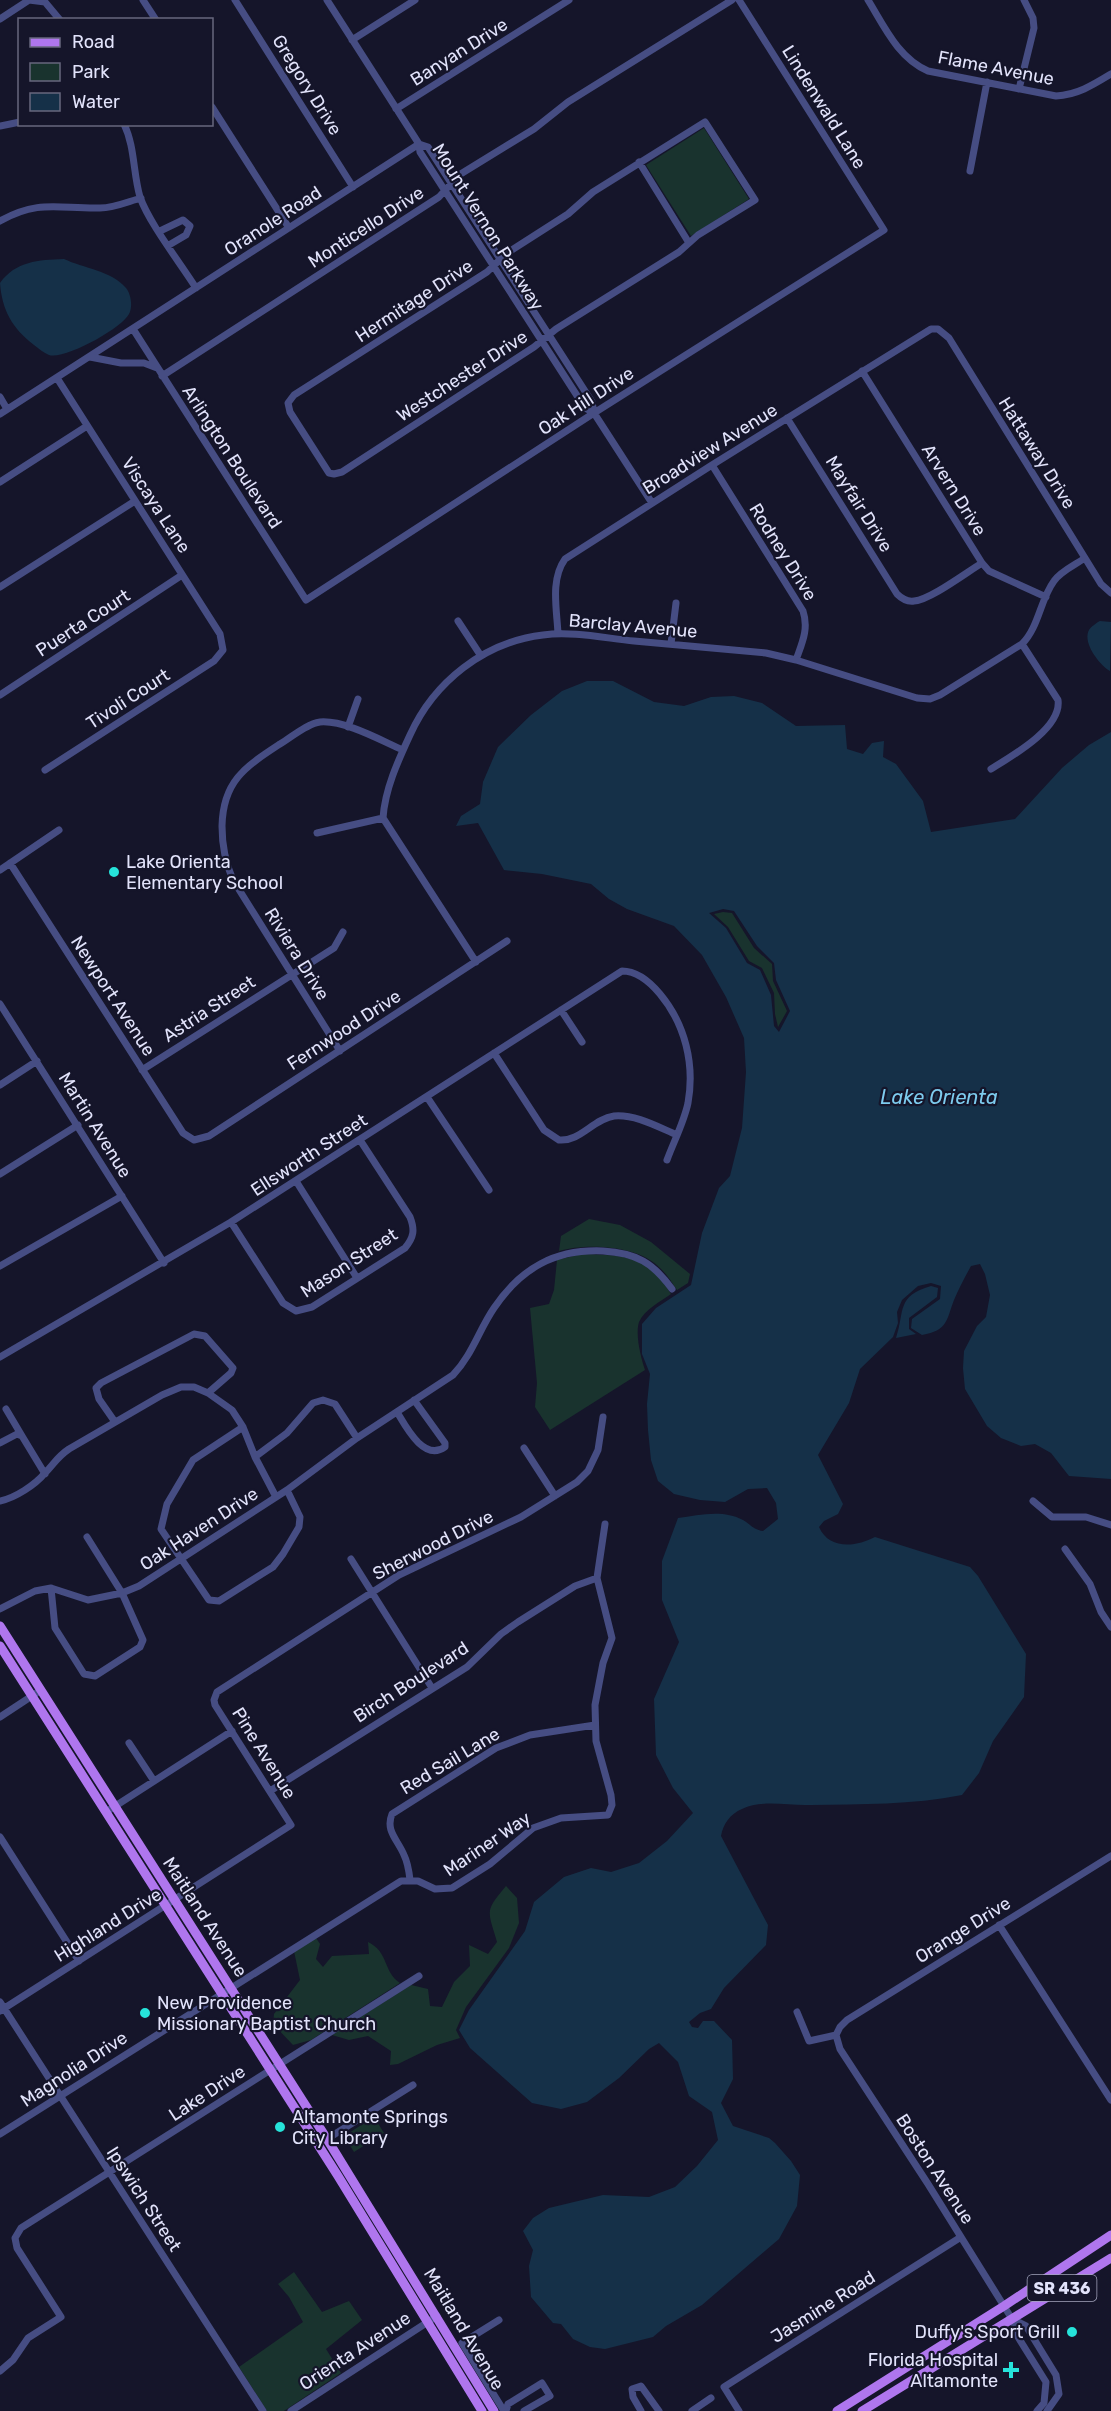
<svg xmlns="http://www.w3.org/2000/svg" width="1111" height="2411" font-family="Rubik,sans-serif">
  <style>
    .green { fill: #19332e }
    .water { fill: #153048; fill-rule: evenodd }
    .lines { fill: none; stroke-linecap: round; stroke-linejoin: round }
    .minor { stroke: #464d83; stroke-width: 7 }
    .major { stroke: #af76ee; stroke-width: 9 }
    .poi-dot { fill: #26e3da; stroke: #15152a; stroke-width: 2 }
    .labels { text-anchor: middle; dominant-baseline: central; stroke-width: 4.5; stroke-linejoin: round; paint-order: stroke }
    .shield { fill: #15152a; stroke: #a4a5bc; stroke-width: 1.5 }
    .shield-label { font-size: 16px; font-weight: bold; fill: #e2e3fb }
    .street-label { font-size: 18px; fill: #e2e3fb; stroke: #15152a }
    .poi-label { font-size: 18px; fill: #e2e3fb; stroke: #15152a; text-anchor: start }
    .water-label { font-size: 20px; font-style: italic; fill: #7dcbee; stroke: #15152a }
  </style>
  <rect width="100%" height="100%" fill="#15152a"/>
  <path class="green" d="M704,128L749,199L691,236L646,165Z
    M723,912L732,913L754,948L772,964L773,981L787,1011L778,1027L775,1014L774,993L762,968L749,961L728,927L714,914Z
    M589,1219L620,1225L651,1242L690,1274L688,1283L677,1290C672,1283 667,1274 660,1268C639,1245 586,1243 559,1251L561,1236Z
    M582,1254C606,1255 634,1254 654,1271C661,1277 666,1287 671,1294C661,1301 644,1310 639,1322C635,1335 641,1358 645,1370L550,1430L535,1407L537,1383L530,1308L549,1304L554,1290L557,1260Z
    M506,1886L517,1898L519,1923L509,1948L466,2007L456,2030L460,2038L437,2045L398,2064L390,2065L391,2051L368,2036L349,2040L332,2035L411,1985L428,1989L430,2006L442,2007L454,1982L470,1966L469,1945L488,1954L497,1942C488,1910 484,1912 506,1886Z
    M316,1938L320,1944L316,1959L323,1967L332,1956L369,1954L368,1942C389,1952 383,1972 400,1983L311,2040L293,2045L273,2024L274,2014L300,1980L294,1951Z
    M374,2117L384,2133L354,2152L344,2136Z
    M294,2272L322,2312L349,2301L362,2320L326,2349L341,2373L284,2411H267L239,2367L303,2322L289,2297L278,2284Z"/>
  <path class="water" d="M64,259C83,268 112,271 126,288C131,294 133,307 129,314C122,328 65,360 49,355C44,353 38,348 34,345C12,328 2,310 0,283C16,261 38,260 64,259Z
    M1100,621L1111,622L1110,671C1100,665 1082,643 1089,630C1091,627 1096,623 1100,621Z
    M587,681H613L654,702L684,706L711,697L734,696L762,703L796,726L845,725L847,749L863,754L872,743L884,741L883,757L896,764L923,801L931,832L1015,819L1062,768L1089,745L1111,732V1479L1069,1476L1051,1453L1035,1444L1021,1446L1001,1438L987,1426L965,1389L963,1368L964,1351L977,1326L986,1317L990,1295L985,1274L980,1264L971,1266C965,1277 959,1288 954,1300C946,1321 948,1330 922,1335L911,1328L912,1319L940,1299L941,1286L931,1283L918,1286L902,1300L897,1312L898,1323L893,1337L860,1369L849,1403L818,1455L843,1504L838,1514L824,1521L819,1527C829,1550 856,1547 875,1537L970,1567L978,1576L1026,1654L1024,1697L993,1741L979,1773L962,1795C912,1805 861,1804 810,1805C789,1806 762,1799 742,1809C730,1814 723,1824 721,1836L768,1925L766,1945L724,1988L711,2009L700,2013L689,2022L692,2027L698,2028L703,2021H714L732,2040L733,2079L721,2103L733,2126L769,2138L775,2143L791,2161L800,2175L797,2206L779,2239L702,2305L666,2326L653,2337L605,2349L590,2347L573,2339L561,2324L553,2323L531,2297L529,2266L533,2250L523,2231L533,2218L549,2208L603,2195L649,2197L675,2187L697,2166L718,2140L712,2112L689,2096L678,2062L659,2043L649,2049L619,2078L587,2102L561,2109L532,2103L470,2048L459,2030L469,2010L525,1931L534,1902L564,1877L591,1868L611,1872L639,1863L667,1841L693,1813L673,1788L656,1755L654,1699L679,1642L662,1600V1561L678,1518C699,1515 723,1509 743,1520C751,1525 754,1530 763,1531L778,1519L776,1503L767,1488L748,1489L725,1502L700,1500L674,1494L658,1481L651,1460L648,1430L647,1404L650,1374L642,1354V1324L656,1308L691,1285L702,1233L719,1188L730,1176L742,1128L746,1072L744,1038L726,997L702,955L674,926L627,909L609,899L591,884L542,874L504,870L478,823L456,826L461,816L480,804L483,782L498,747L531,715L562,691ZM723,909L734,911L757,946L774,963L776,980L790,1011L779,1032L774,1026L771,995L760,970L747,963L726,928L709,913Z
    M931,1286L938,1288L937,1297L909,1318V1329L916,1334L896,1338C905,1311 896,1296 931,1286Z"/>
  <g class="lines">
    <path class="minor" d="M29,0L45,2L60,20
      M143,0L156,20
      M235,0L353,187
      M327,0L419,144L420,152L585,408L594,413
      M868,0C884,26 898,58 928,71L1056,96C1077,95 1093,85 1111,74
      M0,19L29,0
      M352,40L415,0
      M1019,89L1034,28L1033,18L1024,0
      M212,107L289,228
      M396,109L569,0
      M705,122L755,200L698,235L679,252L556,329L534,347L342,472L334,474L329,473L290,412L288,403L294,395L487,272L507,253L568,214L593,192Z
      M124,124C135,147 133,173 140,197C149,223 181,264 196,288
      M0,126L20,122
      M419,144L428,147L592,402L594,413L652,503
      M639,162L689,243
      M970,171L987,82
      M0,221C39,199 59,209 100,208C114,208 127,202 141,198
      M160,231L183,220L190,226L186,235L169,245
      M133,329L306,600L594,413L884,230L739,0
      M90,357L121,363H144L157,368
      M862,371L982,563L989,571L1046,597
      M162,376L439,197L459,175L534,129L568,102L732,0
      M0,397L7,409
      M0,414L419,144
      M787,418L897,594C902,599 907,602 914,601C930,600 967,572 982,563
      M712,465L803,611C809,629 802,643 796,660
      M0,482L87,426
      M0,587L135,501
      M458,621L481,656
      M558,634C557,610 550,580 565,559L712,465L931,329H938L949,338L1085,558L1101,584L1111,593
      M671,644L676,603
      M0,695L182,575
      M348,727L358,699
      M991,769C1012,756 1062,728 1058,700L1022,644
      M45,770L214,661L223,650L220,634L57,378
      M317,833L383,818
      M10,863L183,1133L194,1140L209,1136L507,941
      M0,870L59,830
      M476,962L383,818C385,789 398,761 410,735C434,682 484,642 543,635C572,631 604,638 634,641C678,645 722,649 766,653L796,660L917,698L930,699L940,695L1022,644C1039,627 1040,600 1054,581C1061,571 1075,565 1085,558
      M0,1004L164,1263
      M561,1010L582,1042
      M340,1051L233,880C225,862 222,846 222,826C223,781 245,767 280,744C292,737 306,724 320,722C345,720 380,740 403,750
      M494,1053L544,1130L559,1140C580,1142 593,1119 614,1116C635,1114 658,1127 677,1135
      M142,1070L334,948L343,932
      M0,1085L37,1061
      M427,1097L489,1190
      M0,1174L78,1125
      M296,1181L357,1278
      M231,1222L283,1303L296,1311L312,1307L405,1248C414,1237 415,1230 410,1217L360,1140
      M0,1266L122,1196
      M0,1357L231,1222L622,971C638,971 650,982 660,994C685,1024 695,1064 688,1103C684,1122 674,1141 667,1160
      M6,1409L22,1436
      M397,1412C406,1427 424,1462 445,1447V1443L414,1400
      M115,1422L99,1399L96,1388L101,1383L194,1334L205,1336L233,1368L231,1373L208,1393
      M243,1427L193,1460L167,1504L161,1529L209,1600L219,1601L273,1567L283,1554L299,1527L300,1517L287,1490
      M0,1443L17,1434L22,1436L45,1474
      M524,1448L555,1496
      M255,1457L287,1433L313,1403L323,1400L335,1404L357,1438
      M0,1501C15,1498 35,1485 45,1473C54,1464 57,1457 69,1449L162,1395L181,1387H194L208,1393L232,1410L243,1427L255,1457L276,1497
      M1033,1501L1052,1517H1086L1111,1525
      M1065,1549L1090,1584L1101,1612L1111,1627
      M351,1559L432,1688
      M51,1588L55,1628L84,1674L95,1676L140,1647L143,1640L122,1593L87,1537
      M0,1609L35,1591L51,1588L88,1600L122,1593L139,1586L287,1490L357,1438L453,1375C472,1355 479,1330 494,1308C521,1268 555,1249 603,1251C637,1253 653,1263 672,1289
      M0,1717L41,1690
      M129,1743L154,1781
      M270,1791L467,1667L501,1634L518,1622L575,1586L597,1578
      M106,1812L232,1731
      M0,1837L79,1961
      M410,1880C409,1871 408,1863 404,1855C398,1840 385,1831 392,1814L496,1748L530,1735L595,1725
      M999,1925L1111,2100
      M0,2002L263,2411
      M0,2011L291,1825L215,1705L214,1700L217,1692L399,1575L521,1517L577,1482L588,1471L598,1450L603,1417
      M797,2012L809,2041L836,2035
      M836,2035L840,2049L928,2184L1012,2319L1018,2337L1046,2382L1044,2403L1037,2411
      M836,2035L840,2027L847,2020L1111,1856
      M0,2134L401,1881H418L435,1889L452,1888L490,1864L533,1828L561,1818L608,1815L612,1805L611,1795L596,1741L595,1705L603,1663L612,1638L597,1578L605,1524
      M327,2139L413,2085
      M1012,2319L1026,2326L1056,2375L1059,2394L1047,2411
      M499,2320L462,2343L504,2411
      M0,2371L13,2360L28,2338L61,2317L17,2248L15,2238L21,2228L419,1976
      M291,2411L437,2316
      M506,2411L508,2404L542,2383L550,2396L524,2411
      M641,2411L633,2397L632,2389L641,2386L659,2411
      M692,2411L711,2398
      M739,2411L724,2387L961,2237"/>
    <path class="major" d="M0,1626L327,2139L494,2411
      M0,1646L338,2176L482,2411
      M837,2411L1004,2306L1111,2235
      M862,2411L1111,2258"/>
  </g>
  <g class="poi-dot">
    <circle cx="114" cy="872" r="6"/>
    <circle cx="145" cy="2013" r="6"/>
    <circle cx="280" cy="2127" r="6"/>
    <circle cx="1072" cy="2332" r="6"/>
    <path d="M1008 2361h6v6h6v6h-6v6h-6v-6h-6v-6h6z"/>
  </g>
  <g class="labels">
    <rect class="shield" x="1027.5" y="2275" width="69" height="26" rx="4.5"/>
    <g class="shield-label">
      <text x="1062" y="2288">SR 436</text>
    </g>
    <g class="street-label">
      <text transform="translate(459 52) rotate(-32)">Banyan Drive</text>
      <text transform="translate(996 68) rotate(11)">Flame Avenue</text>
      <text transform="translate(307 85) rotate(58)">Gregory Drive</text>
      <text transform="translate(824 107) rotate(58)">Lindenwald Lane</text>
      <text transform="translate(273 221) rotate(-33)">Oranole Road</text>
      <text transform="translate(366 227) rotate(-33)">Monticello Drive</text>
      <text transform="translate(488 227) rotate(58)">Mount Vernon Parkway</text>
      <text transform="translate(414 301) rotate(-33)">Hermitage Drive</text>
      <text transform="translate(462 376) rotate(-33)">Westchester Drive</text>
      <text transform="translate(586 401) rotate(-33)">Oak Hill Drive</text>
      <text transform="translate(710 449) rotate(-32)">Broadview Avenue</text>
      <text transform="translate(1037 453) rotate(58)">Hattaway Drive</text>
      <text transform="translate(232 457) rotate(57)">Arlington Boulevard</text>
      <text transform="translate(954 490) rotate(58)">Arvern Drive</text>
      <text transform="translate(859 504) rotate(58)">Mayfair Drive</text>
      <text transform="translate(156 505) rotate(57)">Viscaya Lane</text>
      <text transform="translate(783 552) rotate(58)">Rodney Drive</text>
      <text transform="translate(83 623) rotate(-33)">Puerta Court</text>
      <text transform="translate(633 626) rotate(5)">Barclay Avenue</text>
      <text transform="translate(128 699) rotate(-33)">Tivoli Court</text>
      <text transform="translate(297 954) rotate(58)">Riviera Drive</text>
      <text transform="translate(113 996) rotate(57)">Newport Avenue</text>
      <text transform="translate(209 1009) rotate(-33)">Astria Street</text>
      <text transform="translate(344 1030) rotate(-33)">Fernwood Drive</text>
      <text transform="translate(95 1125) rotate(58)">Martin Avenue</text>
      <text transform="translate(309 1155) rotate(-33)">Ellsworth Street</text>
      <text transform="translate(349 1263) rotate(-33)">Mason Street</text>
      <text transform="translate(199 1529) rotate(-33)">Oak Haven Drive</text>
      <text transform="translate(433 1545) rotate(-27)">Sherwood Drive</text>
      <text transform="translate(411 1682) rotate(-33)">Birch Boulevard</text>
      <text transform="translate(264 1753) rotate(58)">Pine Avenue</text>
      <text transform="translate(450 1761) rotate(-31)">Red Sail Lane</text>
      <text transform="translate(487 1844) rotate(-34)">Mariner Way</text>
      <text transform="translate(205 1917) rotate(57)">Maitland Avenue</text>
      <text transform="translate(108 1925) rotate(-32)">Highland Drive</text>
      <text transform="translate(963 1930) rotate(-32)">Orange Drive</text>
      <text transform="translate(74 2069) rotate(-33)">Magnolia Drive</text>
      <text transform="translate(207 2093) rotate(-33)">Lake Drive</text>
      <text transform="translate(935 2169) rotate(57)">Boston Avenue</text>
      <text transform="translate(144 2199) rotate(57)">Ipswich Street</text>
      <text transform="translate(823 2307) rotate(-32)">Jasmine Road</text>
      <text transform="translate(464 2329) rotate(59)">Maitland Avenue</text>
      <text transform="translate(355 2351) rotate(-33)">Orienta Avenue</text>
    </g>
    <g class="poi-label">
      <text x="126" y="862">Lake Orienta<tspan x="126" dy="21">Elementary School</tspan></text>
      <text x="157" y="2003">New Providence<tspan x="157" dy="21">Missionary Baptist Church</tspan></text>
      <text x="292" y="2117">Altamonte Springs<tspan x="292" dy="21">City Library</tspan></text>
      <text x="1060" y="2332" text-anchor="end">Duffy's Sport Grill</text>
      <text x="998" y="2360" text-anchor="end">Florida Hospital<tspan x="998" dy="21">Altamonte</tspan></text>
    </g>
    <g class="water-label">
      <text x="939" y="1097">Lake Orienta</text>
    </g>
  </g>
  <rect x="18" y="18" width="195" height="108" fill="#15152a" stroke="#67677e" stroke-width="1.5"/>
  <rect x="30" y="38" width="30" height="9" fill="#af76ee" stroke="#67677e" stroke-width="1.5"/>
  <text x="72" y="48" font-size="18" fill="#e2e3fb">Road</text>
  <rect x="30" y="63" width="30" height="18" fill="#19332e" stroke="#67677e" stroke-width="1.5"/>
  <text x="72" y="78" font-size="18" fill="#e2e3fb">Park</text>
  <rect x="30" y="93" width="30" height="18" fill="#153048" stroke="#67677e" stroke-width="1.5"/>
  <text x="72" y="108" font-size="18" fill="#e2e3fb">Water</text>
</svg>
